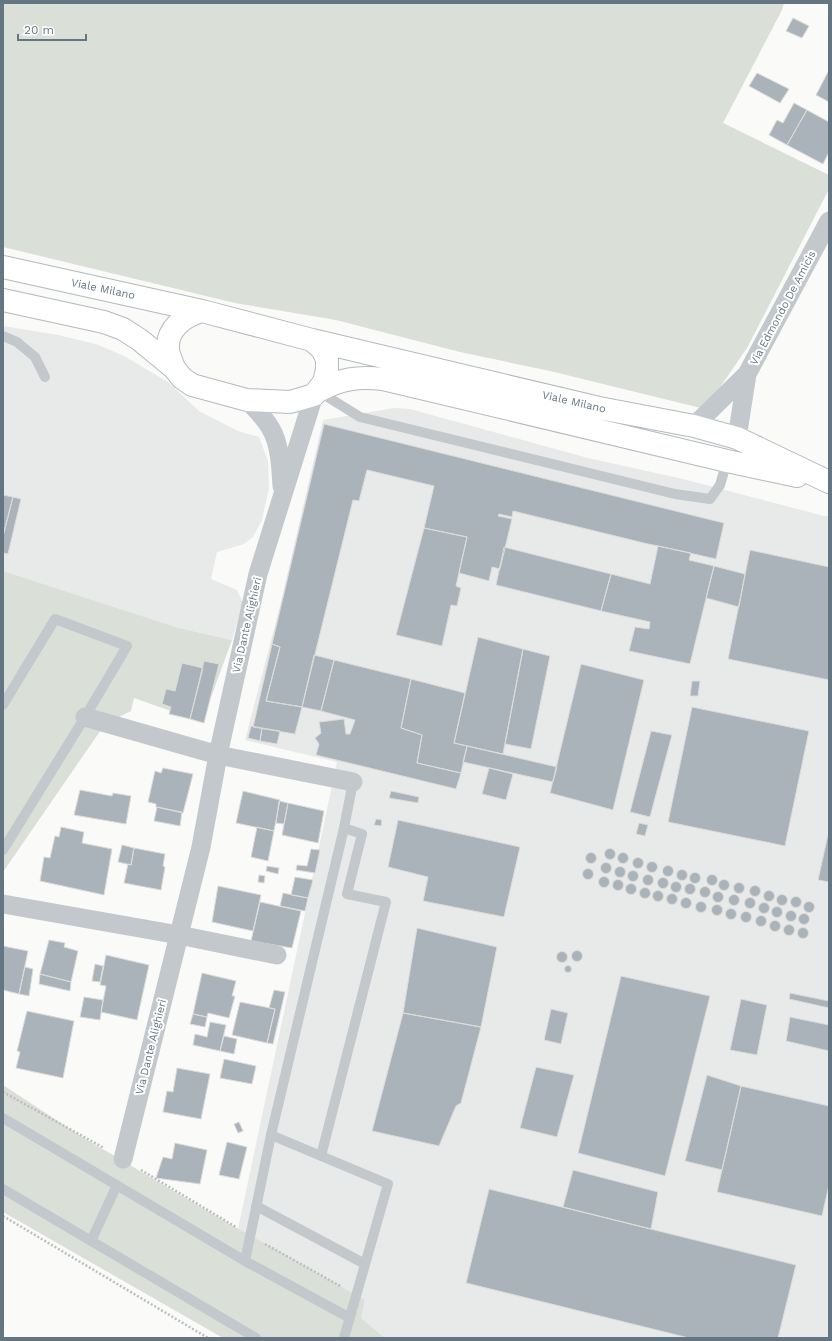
<svg xmlns="http://www.w3.org/2000/svg" width="832" height="1341" font-family="'Work Sans',sans-serif">
  <style>
    .built { fill: #e8e9e9 }
    .green { fill: #dadfd7 }
    .building { fill: #aab3b9; stroke: #dcdcda }
    .lines { fill: none; stroke-linecap: round; stroke-linejoin: round }
    .secondary-casing { stroke: #b3babf; stroke-width: 24 }
    .path { stroke: #bbbfc2; stroke-width: 2.5; stroke-dasharray: 2 2; stroke-linecap: butt }
    .service { stroke: #c3c8cc; stroke-width: 10 }
    .minor { stroke: #c3c8cc; stroke-width: 19 }
    .secondary { stroke: #fff; stroke-width: 22 }
    .labels { text-anchor: middle; dominant-baseline: central; stroke-width: 4; stroke-linejoin: round; paint-order: stroke }
    .street-label { font-size: 11px; fill: #657683; stroke: #fff }
  </style>
  <rect width="100%" height="100%" fill="#fafaf8"/>
  <path class="built" d="M3,326L58,335L96,344L124,356L168,382L199,411L238,431L259,437L268,461L269,488L262,520L253,537L244,544L217,552L211,579L237,590L243,603L232,640L179,628L3,571Z
    M394,408L410,409L588,458L683,479L824,516H829V1338H385L361,1318L365,1300L238,1229L337,762L245,740L281,602L323,420Z"/>
  <path class="green" d="M3,3H784L782,10L723,123L829,175V189L747,348L705,409L550,371L460,352L336,320L235,303L3,247Z
    M3,571L179,628L232,640L202,722L134,698L131,711L105,724L3,872Z
    M3,1085L79,1135L228,1223L365,1300L361,1318L385,1338H223L3,1212Z"/>
  <path class="building" d="M793,18L809,26L802,38L786,31Z
    M829,70V102L816,95Z
    M757,73L789,89L780,103L749,86Z
    M794,103L807,110L787,145L769,135L777,120L783,123Z
    M807,110L829,122V152L823,164L787,145Z
    M324,424L724,523L716,559L658,546L648,544L513,511L512,517L499,514L498,516L512,519L500,569L492,567L489,581L459,573L467,537L424,528L434,486L367,470L359,501L353,500L302,707L266,701L280,647L272,644Z
    M3,495L13,497L3,536Z
    M13,497L21,499L8,554L3,553V536Z
    M424,528L467,537L456,586L461,588L457,606L451,605L442,646L396,635Z
    M658,546L691,553L689,560L714,566L690,664L629,651L635,627L649,629L650,622L601,611L611,574L650,584Z
    M504,547L611,574L601,611L496,585Z
    M750,550L829,567V680L728,659Z
    M714,566L745,574L739,607L706,598Z
    M478,637L523,649L503,754L454,743Z
    M272,644L280,647L266,701L302,707L295,734L253,727Z
    M523,649L550,656L531,749L505,744Z
    M314,655L334,660L321,711L302,707Z
    M334,660L411,679L401,728L422,735L417,763L461,773L456,789L316,755L319,744L315,738L321,733L319,722L344,719L346,734H350L355,720L321,711Z
    M204,661L219,664L204,723L190,719Z
    M182,663L203,668L190,719L169,714L171,707L162,704L166,689L175,691Z
    M581,664L644,680L613,810L550,793Z
    M411,679L465,693L454,743L467,746L461,773L417,763L422,735L401,728Z
    M692,681H700L698,696H690Z
    M692,707L809,731L785,846L668,822Z
    M251,726L262,728L260,741L248,738Z
    M262,728L280,731L277,744L260,741Z
    M651,731L672,735L650,817L630,812Z
    M467,746L557,767L553,782L463,762Z
    M163,768L193,774L183,813L156,807V804L148,802L155,771L161,773Z
    M489,768L513,774L506,800L482,794Z
    M80,790L112,796L113,793L131,796L126,824L74,815Z
    M243,791L280,800L274,831L236,823Z
    M391,791L419,797L418,803L389,798Z
    M279,801L288,803L284,824L276,823Z
    M288,803L324,811L318,843L282,835Z
    M157,807L182,812L180,826L154,821Z
    M376,819L382,820L381,826L374,825Z
    M398,820L520,847L504,917L423,901L428,877L388,867Z
    M639,823L648,825L645,836L636,834Z
    M61,827L84,832L82,843L112,849L104,895L40,881L44,857L50,858L55,836L59,837Z
    M257,827L274,831L268,861L251,857Z
    M829,830V882L818,880Z
    M122,845L134,848L131,865L118,862Z
    M134,848L165,854L163,866L165,867L161,890L124,883L128,864L131,865Z
    M604.5 854a5.5 5.5 0 1 1 11 0a5.5 5.5 0 1 1-11 0Z
    M311,849L320,850L315,873L296,870L297,865L307,866Z
    M585.5 858a5.5 5.5 0 1 1 11 0a5.5 5.5 0 1 1-11 0Z
    M617.5 858a5.5 5.5 0 1 1 11 0a5.5 5.5 0 1 1-11 0Z
    M632.5 863a5.5 5.5 0 1 1 11 0a5.5 5.5 0 1 1-11 0Z
    M646.5 867a5.5 5.5 0 1 1 11 0a5.5 5.5 0 1 1-11 0Z
    M600.5 868a5.5 5.5 0 1 1 11 0a5.5 5.5 0 1 1-11 0Z
    M662.5 871a5.5 5.5 0 1 1 11 0a5.5 5.5 0 1 1-11 0Z
    M267,866L279,868L278,874L266,871Z
    M614.5 872a5.5 5.5 0 1 1 11 0a5.5 5.5 0 1 1-11 0Z
    M582.5 874a5.5 5.5 0 1 1 11 0a5.5 5.5 0 1 1-11 0Z
    M676.5 875a5.5 5.5 0 1 1 11 0a5.5 5.5 0 1 1-11 0Z
    M627.5 876a5.5 5.5 0 1 1 11 0a5.5 5.5 0 1 1-11 0Z
    M689.5 878a5.5 5.5 0 1 1 11 0a5.5 5.5 0 1 1-11 0Z
    M642.5 880a5.5 5.5 0 1 1 11 0a5.5 5.5 0 1 1-11 0Z
    M706.5 880a5.5 5.5 0 1 1 11 0a5.5 5.5 0 1 1-11 0Z
    M259,875L265,876L264,883L258,882Z
    M598.5 882a5.5 5.5 0 1 1 11 0a5.5 5.5 0 1 1-11 0Z
    M295,877L313,880L308,898L291,895Z
    M657.5 883a5.5 5.5 0 1 1 11 0a5.5 5.5 0 1 1-11 0Z
    M612.5 885a5.5 5.5 0 1 1 11 0a5.5 5.5 0 1 1-11 0Z
    M718.5 885a5.5 5.5 0 1 1 11 0a5.5 5.5 0 1 1-11 0Z
    M670.5 887a5.5 5.5 0 1 1 11 0a5.5 5.5 0 1 1-11 0Z
    M733.5 888a5.5 5.5 0 1 1 11 0a5.5 5.5 0 1 1-11 0Z
    M625.5 889a5.5 5.5 0 1 1 11 0a5.5 5.5 0 1 1-11 0Z
    M684.5 889a5.5 5.5 0 1 1 11 0a5.5 5.5 0 1 1-11 0Z
    M749.5 891a5.5 5.5 0 1 1 11 0a5.5 5.5 0 1 1-11 0Z
    M218,886L261,895L253,931L212,922Z
    M699.5 892a5.5 5.5 0 1 1 11 0a5.5 5.5 0 1 1-11 0Z
    M639.5 893a5.5 5.5 0 1 1 11 0a5.5 5.5 0 1 1-11 0Z
    M652.5 896a5.5 5.5 0 1 1 11 0a5.5 5.5 0 1 1-11 0Z
    M763.5 896a5.5 5.5 0 1 1 11 0a5.5 5.5 0 1 1-11 0Z
    M712.5 897a5.5 5.5 0 1 1 11 0a5.5 5.5 0 1 1-11 0Z
    M283,893L308,898L305,911L280,906Z
    M666.5 899a5.5 5.5 0 1 1 11 0a5.5 5.5 0 1 1-11 0Z
    M728.5 900a5.5 5.5 0 1 1 11 0a5.5 5.5 0 1 1-11 0Z
    M776.5 900a5.5 5.5 0 1 1 11 0a5.5 5.5 0 1 1-11 0Z
    M790.5 902a5.5 5.5 0 1 1 11 0a5.5 5.5 0 1 1-11 0Z
    M680.5 903a5.5 5.5 0 1 1 11 0a5.5 5.5 0 1 1-11 0Z
    M744.5 903a5.5 5.5 0 1 1 11 0a5.5 5.5 0 1 1-11 0Z
    M803.5 907a5.5 5.5 0 1 1 11 0a5.5 5.5 0 1 1-11 0Z
    M695.5 907a5.5 5.5 0 1 1 11 0a5.5 5.5 0 1 1-11 0Z
    M260,902L301,911L292,948L251,941Z
    M758.5 908a5.5 5.5 0 1 1 11 0a5.5 5.5 0 1 1-11 0Z
    M711.5 910a5.5 5.5 0 1 1 11 0a5.5 5.5 0 1 1-11 0Z
    M771.5 912a5.5 5.5 0 1 1 11 0a5.5 5.5 0 1 1-11 0Z
    M725.5 914a5.5 5.5 0 1 1 11 0a5.5 5.5 0 1 1-11 0Z
    M785.5 916a5.5 5.5 0 1 1 11 0a5.5 5.5 0 1 1-11 0Z
    M740.5 917a5.5 5.5 0 1 1 11 0a5.5 5.5 0 1 1-11 0Z
    M798.5 919a5.5 5.5 0 1 1 11 0a5.5 5.5 0 1 1-11 0Z
    M755.5 921a5.5 5.5 0 1 1 11 0a5.5 5.5 0 1 1-11 0Z
    M769.5 926a5.5 5.5 0 1 1 11 0a5.5 5.5 0 1 1-11 0Z
    M783.5 930a5.5 5.5 0 1 1 11 0a5.5 5.5 0 1 1-11 0Z
    M797.5 933a5.5 5.5 0 1 1 11 0a5.5 5.5 0 1 1-11 0Z
    M417,928L497,947L481,1027L403,1013Z
    M49,940L65,943L64,947L78,951L71,982L40,974Z
    M3,946L28,951L19,994L3,990Z
    M571.5 956a5.5 5.5 0 1 1 11 0a5.5 5.5 0 1 1-11 0Z
    M556.5 957a5.5 5.5 0 1 1 11 0a5.5 5.5 0 1 1-11 0Z
    M106,955L149,965L137,1020L101,1012L106,986L100,985Z
    M95,964L103,966L100,982L92,981Z
    M564.5 969a3.5 3.5 0 1 1 7 0a3.5 3.5 0 1 1-7 0Z
    M25,967L33,969L29,996L19,994Z
    M202,973L236,981L232,996H235L229,1018L208,1013L207,1017L193,1014Z
    M40,974L71,982L70,991L39,984Z
    M621,976L710,996L665,1176L578,1153Z
    M274,990L285,992L273,1044L267,1043L275,1009L269,1008Z
    M790,993L829,1001V1008L789,999Z
    M84,997L103,1000L100,1020L80,1017Z
    M741,999L767,1005L757,1055L730,1050Z
    M240,1002L275,1009L267,1043L232,1035Z
    M551,1009L568,1013L561,1044L544,1040Z
    M27,1011L74,1021L63,1078L16,1068L20,1052L17,1051Z
    M403,1013L481,1027L461,1103L456,1106L439,1146L372,1131Z
    M193,1014L207,1017L205,1027L190,1024Z
    M790,1017L829,1025V1051L786,1041Z
    M210,1022L226,1025L220,1051L193,1045L195,1034L207,1037Z
    M224,1036L237,1039L234,1054L220,1051Z
    M224,1059L256,1066L252,1084L220,1078Z
    M536,1067L574,1075L557,1137L520,1128Z
    M177,1068L210,1074L201,1119L163,1112L167,1091L173,1092Z
    M707,1075L741,1086L722,1170L685,1161Z
    M741,1086L829,1106V1185L822,1216L717,1192Z
    M239,1122L243,1131L238,1133L234,1124Z
    M227,1142L247,1147L239,1179L219,1175Z
    M175,1143L207,1150L200,1184L156,1178L163,1157L172,1159Z
    M573,1170L658,1192L651,1229L563,1207Z
    M489,1189L796,1265L778,1338H689L466,1283Z"/>
  <g class="lines">
    <g class="secondary-casing">
      <path id="secondary" d="M3,267L202,311
        M3,300L104,322L123,329L140,340L174,368L182,378L192,385L247,400L290,402L314,395L324,382L327,370V359L322,349L312,340L202,311C184,316 166,329 168,350C169,356 172,362 174,368
        M312,340L599,408L694,426L737,438L829,482
        M318,391C340,379 358,376 383,379L727,461L797,476"/>
    </g>
    <path class="path" d="M3,1092L104,1148
      M141,1170L236,1227
      M3,1216L208,1338
      M265,1244L342,1287"/>
    <path class="service" d="M3,336L17,342L35,357L45,377
      M318,391L360,417L675,494L710,499L720,485L727,461
      M3,705L55,619L127,646L85,717L3,850
      M3,1118L245,1261L271,1135L344,828L353,782
      M271,1135L388,1184L344,1338
      M321,1156L386,902L347,894L362,834L344,828
      M3,1189L256,1338
      M256,1206L365,1264
      M91,1241L117,1185
      M245,1261L350,1318"/>
    <path class="minor" d="M247,400C256,409 265,418 271,429C280,444 281,469 282,486
      M694,426L747,374L829,221
      M737,438L747,374
      M85,717L218,755L353,782
      M3,904L179,935L277,955
      M123,1159L201,847L218,755L258,574L314,395"/>
    <use href="#secondary" class="secondary"/>
  </g>
  <g class="labels">
    <g class="street-label">
      <text transform="translate(103 289) rotate(12)">Viale Milano</text>
      <text transform="translate(783 308) rotate(-62)">Via Edmondo De Amicis</text>
      <text transform="translate(574 402) rotate(13)">Viale Milano</text>
      <text transform="translate(247 625) rotate(-77)">Via Dante Alighieri</text>
      <text transform="translate(151 1047) rotate(-76)">Via Dante Alighieri</text>
    </g>
  </g>
  <rect width="832" height="1341" fill="none" stroke="#657683" stroke-width="8"/>
  <path d="M18 34v6h68v-6" fill="none" stroke="#657683" stroke-width="2"/>
  <text x="24" y="34" font-size="12" fill="#657683" stroke="#ffffff" stroke-width="3" paint-order="stroke">20 m</text>
</svg>
